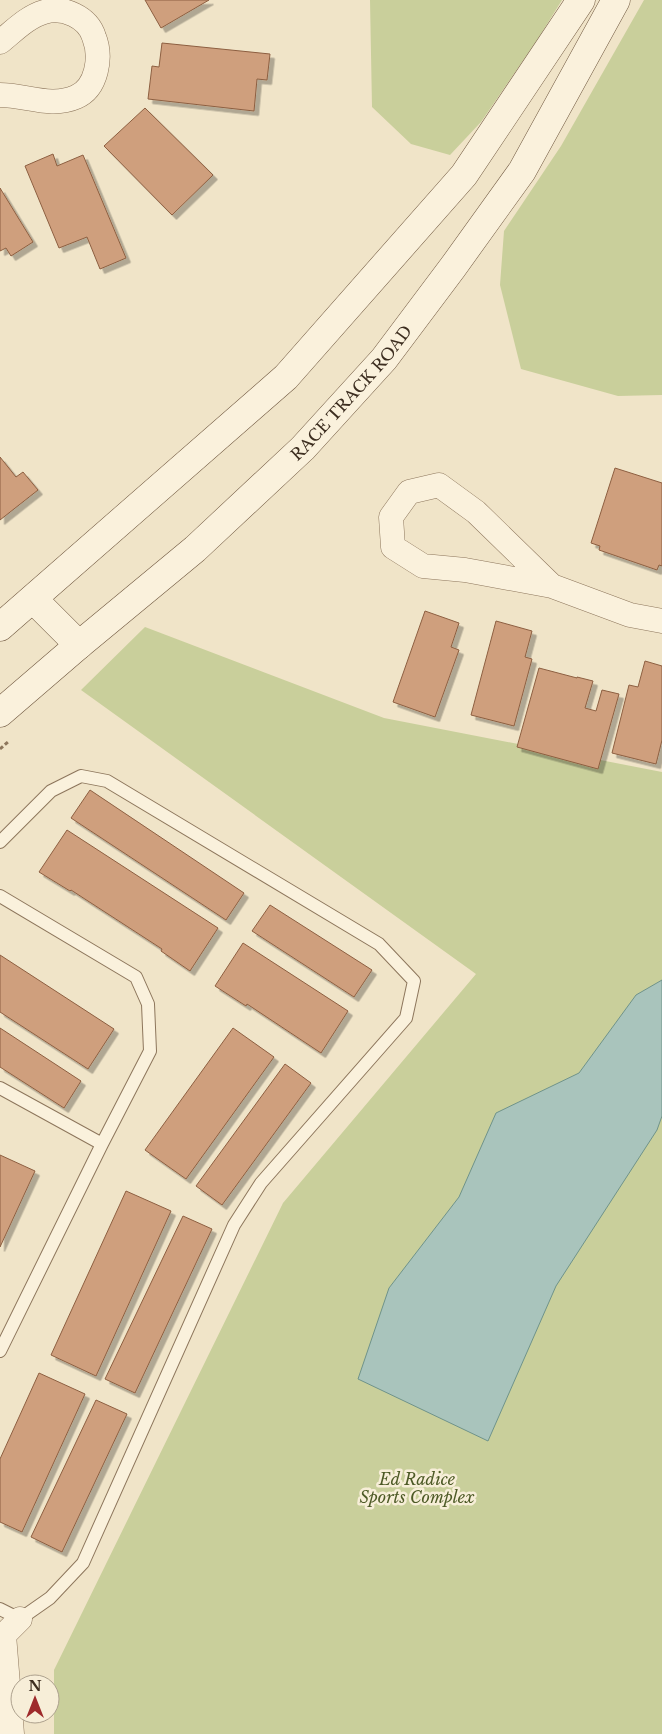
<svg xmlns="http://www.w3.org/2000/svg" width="662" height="1734" font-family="'Libre Baskerville',serif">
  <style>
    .green { fill: #c9cf9b }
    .water { fill: #a9c4bc; stroke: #6f938a }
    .building { fill: #cf9f7d; stroke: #8d5f41; filter: url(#shadow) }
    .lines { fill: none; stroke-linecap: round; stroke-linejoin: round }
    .service-casing { stroke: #8d765c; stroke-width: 14 }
    .minor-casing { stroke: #8d765c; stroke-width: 25 }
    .secondary-casing { stroke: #6f573f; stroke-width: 29 }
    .path { stroke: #8d765c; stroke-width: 3; stroke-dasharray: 4 2.5; stroke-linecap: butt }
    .service { stroke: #faf1dc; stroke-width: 12 }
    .minor { stroke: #faf1dc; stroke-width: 24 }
    .secondary { stroke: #faf1dc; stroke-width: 28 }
    .labels { text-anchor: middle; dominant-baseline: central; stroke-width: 5; stroke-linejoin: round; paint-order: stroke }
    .street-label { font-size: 16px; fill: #3d2e20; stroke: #f7eed8 }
    .park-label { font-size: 16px; font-style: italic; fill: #4d5a26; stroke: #f7eed8 }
  </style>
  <defs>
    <filter id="shadow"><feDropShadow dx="4.5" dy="4.5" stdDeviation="0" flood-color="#0004"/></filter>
  </defs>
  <rect width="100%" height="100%" fill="#f0e4c8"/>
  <path class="green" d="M370,0H562L539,37L481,122L450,155L411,144L372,107Z
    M644,0H662V395L618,396L521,369L500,285L504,231L561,146Z
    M145,627L384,718L662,772V1734H54V1670L283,1203L476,974L81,690Z"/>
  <path class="water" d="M662,980V1116L657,1130L556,1286L488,1441L358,1379L389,1288L459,1197L496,1113L579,1073L636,995Z"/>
  <path class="building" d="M145,0H209L161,28Z
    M162,43L270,54L267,80L257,79L254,111L148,99L152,66L159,67Z
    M145,108L213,175L172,215L104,146Z
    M53,154L57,166L83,155L126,258L100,269L87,237L59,248L25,166Z
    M0,188L33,242L11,256L6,248L0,251Z
    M0,457L16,477L23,472L38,490L0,520Z
    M615,468L662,483V566L659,565L657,570L599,550L600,546L591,543Z
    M425,611L459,623L451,647L459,650L435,717L393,702Z
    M496,621L532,631L525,657L532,659L514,726L471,715Z
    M645,661L662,666V740L656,764L612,753L629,685L638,687Z
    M539,668L577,678V677L593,681L585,708L596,711L602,690L619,694L598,769L517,747Z
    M90,790L244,893L226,920L71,818Z
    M67,830L218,928L190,971L161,951L162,949L71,890L70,891L39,872Z
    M270,905L372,970L354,997L252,931Z
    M243,943L348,1011L321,1053L247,1004L246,1006L215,986Z
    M0,955L114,1029L88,1069L0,1012Z
    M0,1028L81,1081L64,1108L0,1067Z
    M233,1028L274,1057L186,1179L145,1150Z
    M285,1064L311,1083L222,1205L196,1186Z
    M0,1155L35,1171L0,1247Z
    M126,1191L171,1211L96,1376L51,1355Z
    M183,1216L212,1229L135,1393L105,1379Z
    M39,1373L85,1394L22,1532L0,1522V1459Z
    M96,1400L127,1414L62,1552L31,1537Z"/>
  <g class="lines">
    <g class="service-casing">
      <path id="service" d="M0,842L51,791L81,776L107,781L379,944L414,981L406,1018L261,1183L234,1225L83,1563L50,1598L20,1619L0,1609
        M0,896L136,977L148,1004L150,1051L102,1144L0,1351
        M0,1088L102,1144"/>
    </g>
    <g class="minor-casing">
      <path id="minor" d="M0,42C14,31 27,17 44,12C63,6 88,17 94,37C102,57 97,88 76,97C51,108 26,95 0,95
        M552,586L476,512L439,485L409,492L391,517L393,547L423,566L465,570L552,586L630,615L662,621
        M12,1734L4,1635L20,1619"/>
    </g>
    <g class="secondary-casing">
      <g id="secondary">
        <path d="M33,599L79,645"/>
        <path d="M0,627L286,377L464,175L581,0"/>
        <path id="s1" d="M0,713L79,645L195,549L303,448L384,359L453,267L522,171L616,0"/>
      </g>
    </g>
    <path class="path" d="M0,749L9,741"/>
    <use href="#service" class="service"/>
    <use href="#minor" class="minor"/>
    <use href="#secondary" class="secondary"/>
  </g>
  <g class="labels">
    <g class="street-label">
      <text stroke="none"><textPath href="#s1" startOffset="476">RACE TRACK ROAD</textPath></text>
    </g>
    <g class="park-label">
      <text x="417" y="1479">Ed Radice<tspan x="417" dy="18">Sports Complex</tspan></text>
    </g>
  </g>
  <g transform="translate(35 1699)"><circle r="24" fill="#f7eed8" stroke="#ada18e"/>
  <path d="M0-4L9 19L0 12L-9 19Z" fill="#9e2a2b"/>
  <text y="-8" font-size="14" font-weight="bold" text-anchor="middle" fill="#3d2e20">N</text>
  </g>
</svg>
